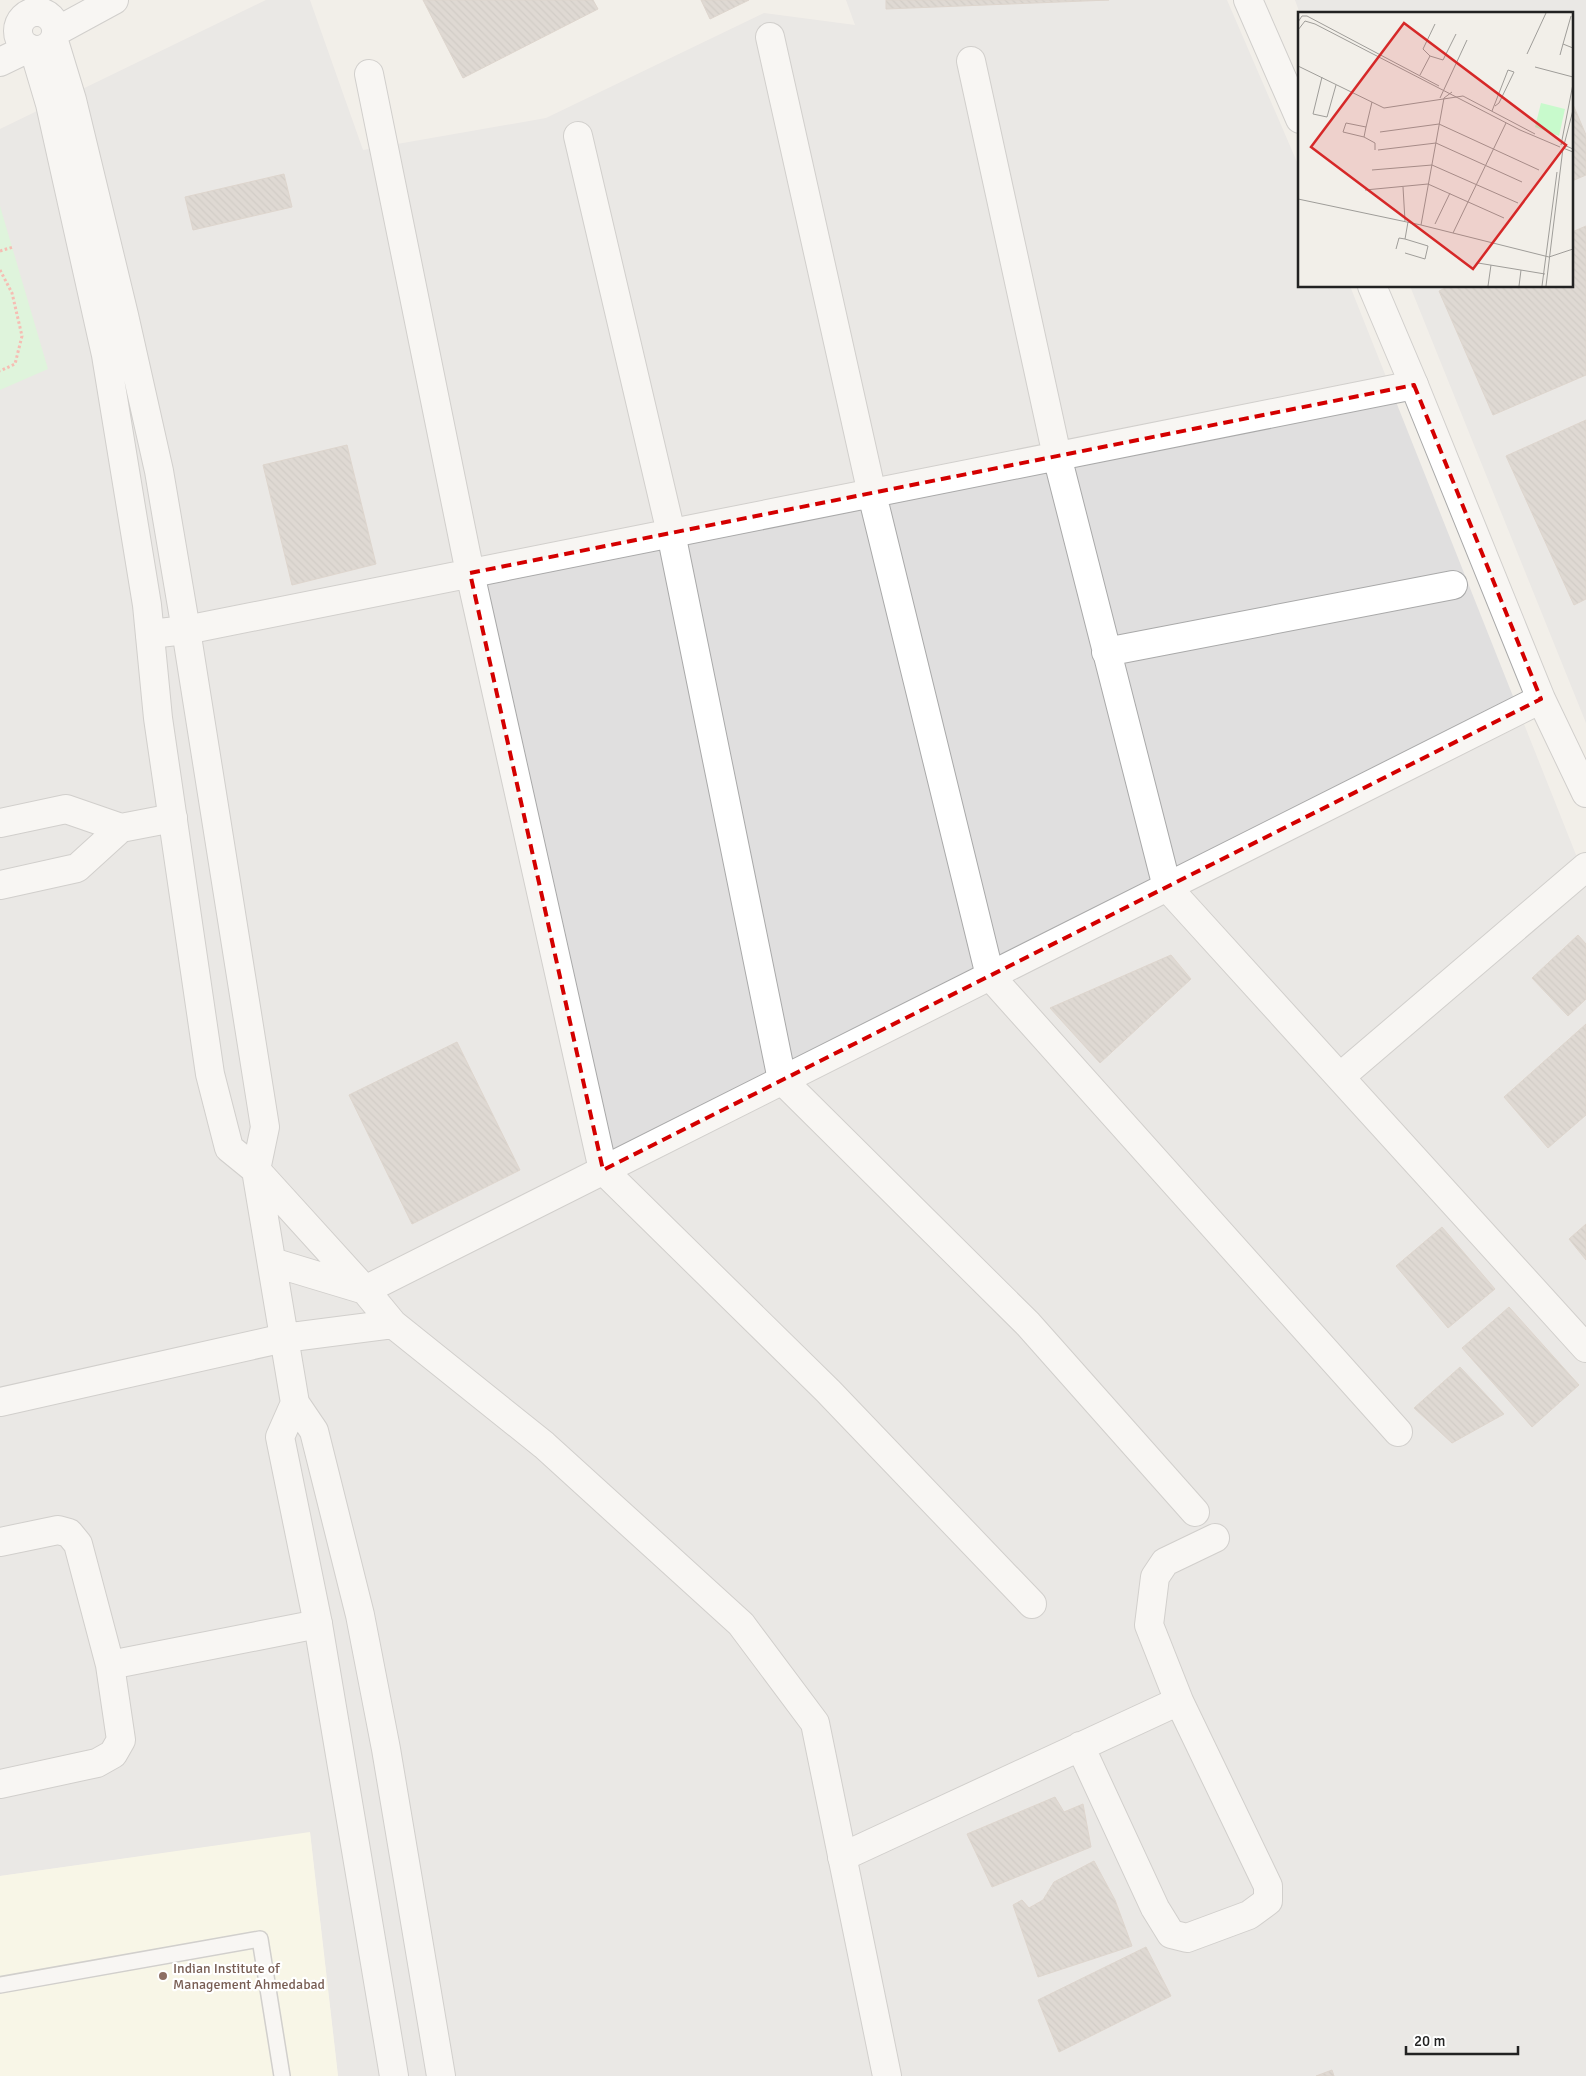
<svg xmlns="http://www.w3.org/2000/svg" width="1586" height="2076" font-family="Signika,sans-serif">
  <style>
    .residential { fill: #e0dfdf }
    .education { fill: #ffffe5 }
    .park { fill: #c8facc }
    .building { fill: url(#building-back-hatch); stroke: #c4b6ab }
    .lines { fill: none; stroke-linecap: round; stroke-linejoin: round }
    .service-casing { stroke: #a9a9a9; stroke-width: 18 }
    .minor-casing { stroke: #a9a9a9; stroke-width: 30 }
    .tertiary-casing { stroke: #a9a9a9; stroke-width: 30 }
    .path { stroke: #fa8072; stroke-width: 3; stroke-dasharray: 2.5 2.5; stroke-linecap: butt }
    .service { stroke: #fff; stroke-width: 15 }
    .minor { stroke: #fff; stroke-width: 28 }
    .tertiary { stroke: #fff; stroke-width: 28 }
    .marked { fill: none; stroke: #d40000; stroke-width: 4; stroke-dasharray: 10 6; stroke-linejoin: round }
    .education-dot { fill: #8d6e63; stroke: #fff; stroke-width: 2 }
    .labels { text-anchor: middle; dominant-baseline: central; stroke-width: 4.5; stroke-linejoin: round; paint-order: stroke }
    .education-label { font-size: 14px; fill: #785e54; stroke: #fff; text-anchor: start }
    .inset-road { fill: none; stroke: #9f9d99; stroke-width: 1 }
    .view { fill: #d62828; fill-opacity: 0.15; stroke: #d62828; stroke-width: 2.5 }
    .inset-edge { fill: none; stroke: #222; stroke-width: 2.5 }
  </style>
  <defs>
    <pattern id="building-back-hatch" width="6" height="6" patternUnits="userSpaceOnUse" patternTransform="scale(1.25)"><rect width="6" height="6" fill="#c7bfb8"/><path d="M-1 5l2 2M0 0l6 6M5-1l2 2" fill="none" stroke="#aba49e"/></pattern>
  </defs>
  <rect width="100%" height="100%" fill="#f2efe9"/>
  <path class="residential" d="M266,0H310L363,150L546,118L764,13L855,25L846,0H1227L1300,169V286H1350L1586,880V2076H338L310,1833L0,1876V129Z
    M1295,0H1586V723L1410,286H1572V14H1300Z"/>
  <path class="education" d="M310,1832L338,2076H0V1876Z"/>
  <path class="park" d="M0,206L48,369L0,390Z"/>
  <path class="building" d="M423,0H593L598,9L463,78Z
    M701,0H749L710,19Z
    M886,0H1109L886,9Z
    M1572,102L1586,135V175L1572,181Z
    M284,174L292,207L193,230L185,197Z
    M1586,226V375L1493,415L1439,291L1449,286H1572V232Z
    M1586,420V599L1574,605L1506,456Z
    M347,445L376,564L292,585L263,465Z
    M1578,935L1586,944V999L1568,1016L1532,978Z
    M1171,955L1191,979L1100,1063L1050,1008Z
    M1586,1024V1115L1548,1148L1504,1097Z
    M457,1042L520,1170L412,1224L349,1095Z
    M1586,1224V1260L1569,1239Z
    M1442,1227L1495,1289L1448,1328L1396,1266Z
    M1509,1307L1579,1385L1532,1427L1462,1348Z
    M1460,1367L1504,1414L1452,1443L1414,1408Z
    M1055,1797L1064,1812L1083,1804L1091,1847L992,1887L967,1834Z
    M1094,1861L1115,1900L1132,1946L1038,1977L1013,1905L1022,1900L1029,1908L1043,1900L1054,1882Z
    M1146,1947L1171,1996L1059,2052L1038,2000Z
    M1332,2070L1334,2076H1316Z"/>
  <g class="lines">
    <g class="service-casing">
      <path id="service" d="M0,1985L260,1939L282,2076"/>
    </g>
    <g class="minor-casing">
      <path id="minor" d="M770,37L872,494L990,976L1398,1432
        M971,61L1057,456L1167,887L1586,1348
        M369,74L470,573L603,1170L828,1391L1032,1604
        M578,136L671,533L782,1080L1028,1324L1195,1512
        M150,634L186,630L1414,385
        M1106,652L1453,585
        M0,823L66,809L121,828
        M0,885L77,868L121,828L173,818
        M1340,1077L1586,867
        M0,1402L284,1338
        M0,1542L58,1530L69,1533L78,1544L110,1665
        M1179,1701L1149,1625L1155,1577L1165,1562L1215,1538
        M0,1784L97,1763L113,1754L121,1740L110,1665L318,1624
        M842,1857L1179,1701L1268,1886V1901L1249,1915L1187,1938L1171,1934L1155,1908L1080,1746"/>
    </g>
    <g class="tertiary-casing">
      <path id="tertiary" d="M1248,0L1300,119
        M18 31a19 19 0 1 1 38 0a19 19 0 1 1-38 0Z
        M57,31L114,0
        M54,41L72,100L124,315L159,471L186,630L265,1127L256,1170L295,1403L314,1431L360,1615L386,1749L441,2076
        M34,50L50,104L106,355L147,605L158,718L210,1074L229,1148L256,1170L365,1290L393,1324L544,1445L741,1624L815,1723L887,2076
        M0,62L29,48
        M1372,286L1414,385L1541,699L1586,793
        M272,1262L365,1290L1541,699
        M284,1338L393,1324
        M295,1403L280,1437L318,1624L394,2076"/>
    </g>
    <path class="path" d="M0,251L13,247
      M0,270L12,293L22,336L15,364L0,371"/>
    <use href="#service" class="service"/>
    <use href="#minor" class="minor"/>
    <use href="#tertiary" class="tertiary"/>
  </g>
  <path d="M0 0H1586V2076H0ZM1414,385L1541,699L603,1170L470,573Z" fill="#f2efe9" fill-opacity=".55" fill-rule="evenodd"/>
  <path class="marked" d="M1414,385L1541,699L603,1170L470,573Z"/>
  <circle class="education-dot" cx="163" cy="1976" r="5"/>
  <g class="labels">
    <g class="education-label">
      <text x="173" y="1968">Indian Institute of<tspan x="173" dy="16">Management Ahmedabad</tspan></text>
    </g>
  </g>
  <g transform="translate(1298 12)">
    <rect width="275" height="275" fill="#f2efe9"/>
    <path d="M243,91L267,97L261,124L237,115Z" fill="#c8facc"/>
    <path class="inset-road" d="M0,10L4,4H9L141,74M0,18L7,9L17,12L222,118L262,135M265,32L273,4M229,42L248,1M262,43L265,32L275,36M132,44L145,48L158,22M0,54L86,96L165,84L237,122M237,55L275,65M122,63L132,44L125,37L137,12M24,65L15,102L29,105L38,73M142,86L169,28M275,98L266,133L275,137M194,99L210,58L216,60L201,91L197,94M68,115L48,111L45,120L66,125L68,115L74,90M82,120L141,112L241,158M66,125L77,131V138M263,133L275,72M80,138L138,131L224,170M74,158L134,153L220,191M105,175L107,209M67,178L130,172L206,206M0,187L123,213L251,245L275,237M137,212L152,181M123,213L146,86L154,80M155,221L208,111M107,227L130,234L127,247L107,241M98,237L101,226L107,227L110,210M180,251L247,262M190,274L193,253M221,274L223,258M244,274L259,160M248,274L265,136L275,140"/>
    <path class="view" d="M106,11L268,133L175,257L13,135Z"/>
    <rect width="275" height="275" class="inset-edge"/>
  </g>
  <path d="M1406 2046v8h112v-8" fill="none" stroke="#222222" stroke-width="2.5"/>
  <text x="1414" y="2046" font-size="15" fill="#222222" stroke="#ffffff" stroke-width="4" paint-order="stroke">20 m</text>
</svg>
